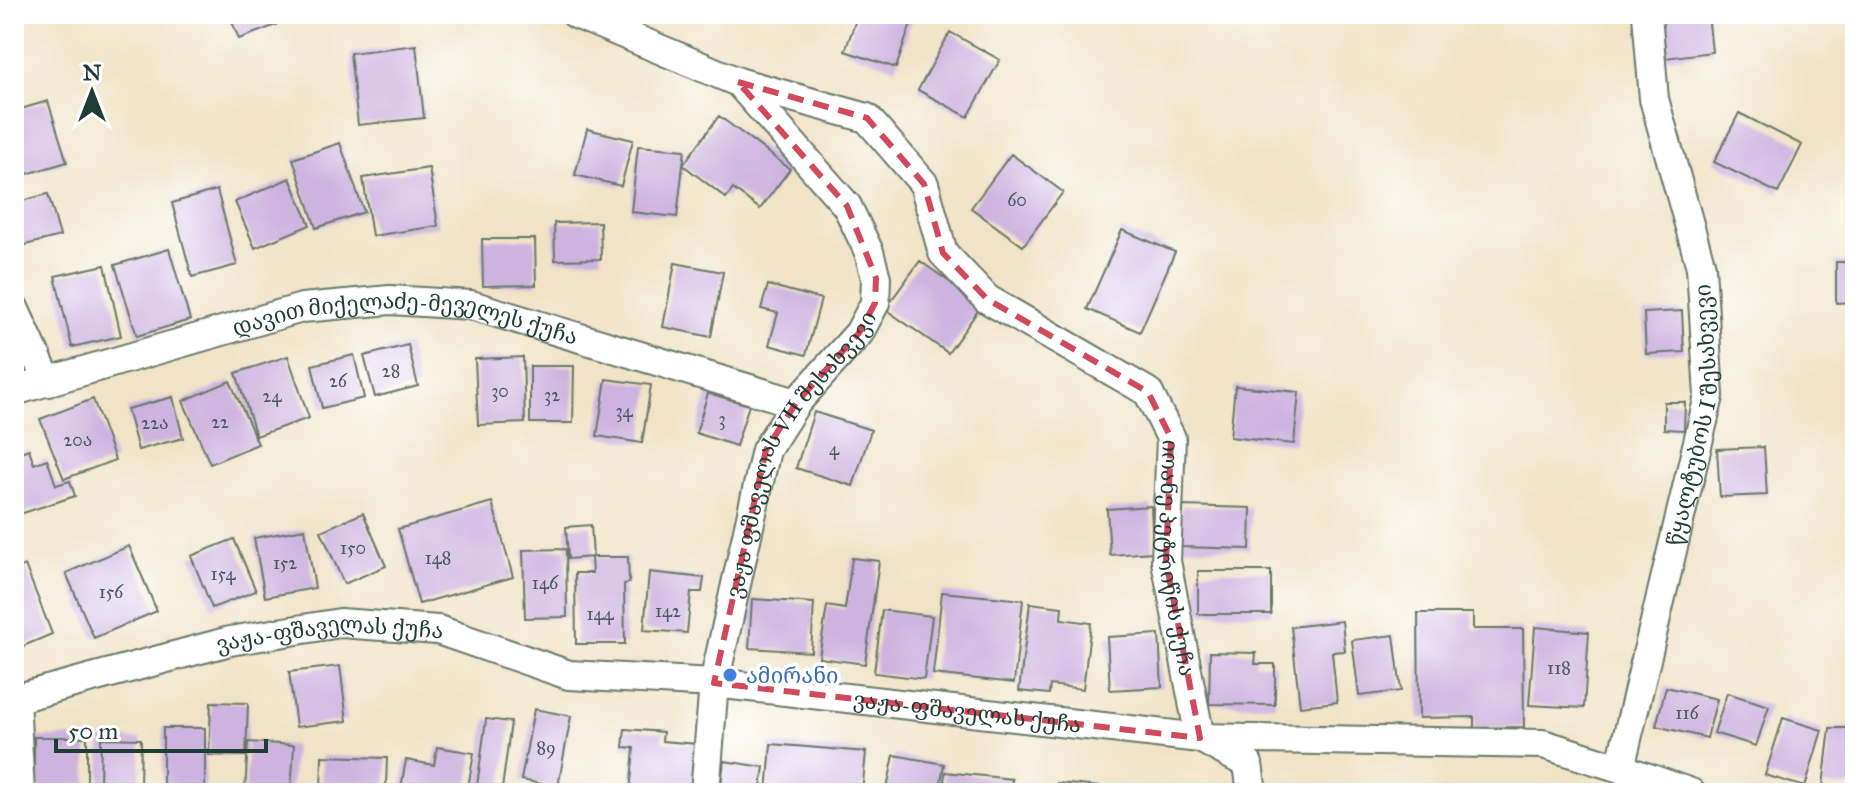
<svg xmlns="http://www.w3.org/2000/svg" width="1869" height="807" font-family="'IM FELL Great Primer','Noto Serif Georgian',serif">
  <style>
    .building { fill: #cdb3e0 }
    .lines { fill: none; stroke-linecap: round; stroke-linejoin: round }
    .minor-casing { stroke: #687767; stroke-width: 32 }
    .minor { stroke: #fff; stroke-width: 28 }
    .marked { fill: none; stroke: #d1495b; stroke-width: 6; stroke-dasharray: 16 10; stroke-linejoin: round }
    .shop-dot { fill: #3f7fe0; stroke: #fff; stroke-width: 3 }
    .labels { text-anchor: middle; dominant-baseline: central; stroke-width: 7; stroke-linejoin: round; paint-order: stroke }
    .number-label { font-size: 18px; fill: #4a5a5f }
    .street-label { font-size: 22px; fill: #1f3d34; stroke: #fff }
    .shop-label { font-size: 22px; fill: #366cbe; stroke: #fff; text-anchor: start }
  </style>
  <rect width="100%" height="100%" fill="#fff"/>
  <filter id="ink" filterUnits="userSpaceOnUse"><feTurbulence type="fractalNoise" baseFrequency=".0125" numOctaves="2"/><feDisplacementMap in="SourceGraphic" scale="16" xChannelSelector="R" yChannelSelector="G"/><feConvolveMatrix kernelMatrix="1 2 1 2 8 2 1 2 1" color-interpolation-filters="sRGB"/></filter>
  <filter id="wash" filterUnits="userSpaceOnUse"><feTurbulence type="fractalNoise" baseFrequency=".006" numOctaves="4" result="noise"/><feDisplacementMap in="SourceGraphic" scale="32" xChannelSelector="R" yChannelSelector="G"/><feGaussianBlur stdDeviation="1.8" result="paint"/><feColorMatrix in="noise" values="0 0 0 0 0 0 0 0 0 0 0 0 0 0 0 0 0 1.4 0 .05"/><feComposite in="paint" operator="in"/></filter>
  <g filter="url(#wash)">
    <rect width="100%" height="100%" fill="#f0e3c6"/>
    <g id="blocks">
      <path class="building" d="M229,14H272L276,25L239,39Z
        M858,14H914L896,68L845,51Z
        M1661,14H1708L1712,52L1666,58Z
        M950,32L1000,60L968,117L918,90Z
        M416,45L424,118L358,125L350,53Z
        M14,50L22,72L14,75Z
        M48,101L67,162L14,178V111Z
        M1739,113L1802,145L1778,193L1714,162Z
        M719,116L790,169L760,209L733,189L726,198L683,165L677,217L631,212L638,146L685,150L683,165Z
        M587,129L633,140L621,186L575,175Z
        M340,143L364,212L316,228L293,159Z
        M1011,154L1063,192L1023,246L971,208Z
        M429,168L438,226L372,236L363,178Z
        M290,178L310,225L255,248L235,202Z
        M217,190L237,265L192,277L172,203Z
        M48,194L60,236L14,248V203Z
        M600,222L601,259L555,260L554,223Z
        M1122,230L1175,252L1140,332L1087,309Z
        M482,239H535L536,285L483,286Z
        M169,249L190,320L137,336L115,265Z
        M920,261L982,305L948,353L885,309Z
        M1836,262H1855V302L1836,303Z
        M675,263L723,272L711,337L663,327Z
        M105,265L121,336L72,347L55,276Z
        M768,285L821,299L806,355L769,345L778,313L761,309Z
        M1682,311L1684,352L1646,354L1644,313Z
        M408,345L418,386L375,397L364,356Z
        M354,355L364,398L322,408L312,365Z
        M288,356L309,418L256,436L236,373Z
        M523,357L525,423L478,425L475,359Z
        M530,366H574L573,423H530Z
        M606,379L651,385L642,443L597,436Z
        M230,381L258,444L210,464L183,401Z
        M1235,386L1299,392L1294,444L1230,437Z
        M708,393L749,405L736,446L696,433Z
        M173,397L183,438L138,450L127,409Z
        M93,399L115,460L64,479L40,419Z
        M1664,402H1685L1684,430L1664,429Z
        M814,412L871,430L853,486L796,468Z
        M1764,447L1767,495L1720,497L1717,449Z
        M29,449L34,464L47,459L56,485L70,481L75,496L17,515L14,507V454Z
        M492,502L513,577L419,604L398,529Z
        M1151,506L1153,552L1110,555L1107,509Z
        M1182,506L1251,508L1250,549L1181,547Z
        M363,513L386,566L344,584L321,531Z
        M591,525L593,557L568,559L566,527Z
        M305,529L315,588L265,597L254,538Z
        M234,539L256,591L212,608L191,556Z
        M129,546L157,611L94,638L66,573Z
        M566,549L567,617L525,618L523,550Z
        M591,557H628L629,583L624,584L625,644H576L575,573H592Z
        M852,558L879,561L865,664L819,658L827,606L845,609Z
        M25,565L52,634L14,650V570Z
        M1198,571H1271V614H1198Z
        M649,572L704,578L702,592H691L687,633L644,630Z
        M942,592L1023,600L1014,683L933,674Z
        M752,599L814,603L811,652L749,648Z
        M1030,603L1062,607L1061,619L1091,623L1083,689L1050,685L1049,694L1019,691Z
        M882,610L932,616L924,679L874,673Z
        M1418,613H1473V629H1523L1524,727L1474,728V717L1419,718Z
        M1342,621L1345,651L1332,652L1337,702L1300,706L1291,627Z
        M1535,627L1589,632L1584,708L1529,705Z
        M1159,634L1162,687L1110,690L1107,637Z
        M1394,635L1401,691L1359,696L1352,640Z
        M1210,652L1256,653L1255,664H1275V705L1209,704Z
        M340,666L347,721L296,727L289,672Z
        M1666,687L1717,699L1707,738L1656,726Z
        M1727,693L1769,706L1756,746L1714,733Z
        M211,702L248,703L246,756L209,755Z
        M534,709L571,716L558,787L521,780Z
        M1783,718L1822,730L1805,787L1765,775Z
        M486,719L511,722L502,789L477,786Z
        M163,728H205V793H163Z
        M1830,728H1855V787L1823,786Z
        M625,729L663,732L662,741L698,744L694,793H630L634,748L623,747Z
        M34,737H87V793H34Z
        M101,738L141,739L140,785H100Z
        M248,742L294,745L291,793H245Z
        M771,744L866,752L862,793H767Z
        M437,747L474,753L467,793H400L406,760L434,765Z
        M894,755L944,764L939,793H886Z
        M322,756L387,758L386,787H373V793H321Z
        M724,761L764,767L760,793H720Z
        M945,772L1012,779L1011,793H943Z
        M1057,783L1122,789V793H1056Z"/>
    </g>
  </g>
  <g filter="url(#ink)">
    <use href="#blocks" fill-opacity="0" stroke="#687767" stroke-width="2"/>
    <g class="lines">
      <g class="minor-casing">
        <g id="minor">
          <path id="s1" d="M576,14L738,82L867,118L924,184L943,253L987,299L1148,392L1171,438L1166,561L1200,738L1248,764L1252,793"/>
          <path d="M14,308L48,382"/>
          <path id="s2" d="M14,391L302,308L390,300L471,305L796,403"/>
          <path d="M15,698L20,793"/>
          <path id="s3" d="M14,699L230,641L340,623L438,630L569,675L714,683L1200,738L1543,744L1620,768L1691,793"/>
          <path id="s4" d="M1620,768L1709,396L1701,267L1654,99L1647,14"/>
          <path id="s5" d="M705,793L714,683L766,450L796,403L859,333L875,303L876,278L869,252L847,206L738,82"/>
        </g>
      </g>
      <use href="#minor" class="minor"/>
    </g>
  </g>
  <path class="marked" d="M738,82L867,118L924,184L943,253L987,299L1148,392L1171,438L1166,561L1200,738L714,683L766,450L796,403L859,333L875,303L876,278L847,206Z"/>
  <circle class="shop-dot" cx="730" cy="675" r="8"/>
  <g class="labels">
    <g class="number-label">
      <text x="1017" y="200">60</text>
      <text x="391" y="371">28</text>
      <text x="338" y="381">26</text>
      <text x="500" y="391">30</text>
      <text x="552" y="395">32</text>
      <text x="272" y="396">24</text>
      <text x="624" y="411">34</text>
      <text x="722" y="419">3</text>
      <text x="220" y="422">22</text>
      <text x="155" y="423">22ა</text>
      <text x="78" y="440">20ა</text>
      <text x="834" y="449">4</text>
      <text x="353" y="548">150</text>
      <text x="438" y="558">148</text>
      <text x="285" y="563">152</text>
      <text x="223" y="574">154</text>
      <text x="545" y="583">146</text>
      <text x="111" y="592">156</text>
      <text x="668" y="611">142</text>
      <text x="600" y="614">144</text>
      <text x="1559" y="668">118</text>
      <text x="1687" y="713">116</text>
      <text x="546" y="748">89</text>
    </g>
    <g class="street-label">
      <text stroke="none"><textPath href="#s2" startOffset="404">დავით მიქელაძე-მეველეს ქუჩა</textPath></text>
      <text stroke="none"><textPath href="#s4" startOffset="362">წყალტუბოს I შესახვევი</textPath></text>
      <text stroke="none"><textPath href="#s5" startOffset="360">ვაჟა ფშაველას VII შესახვევი</textPath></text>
      <text stroke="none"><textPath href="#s1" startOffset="890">იოანე პეტრიწის ქუჩა</textPath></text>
      <text stroke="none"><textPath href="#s3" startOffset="324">ვაჟა-ფშაველას ქუჩა</textPath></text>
      <text stroke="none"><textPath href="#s3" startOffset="972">ვაჟა-ფშაველას ქუჩა</textPath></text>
    </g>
    <g class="shop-label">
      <text x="746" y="675">ამირანი</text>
    </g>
  </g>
  <rect width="1869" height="807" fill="none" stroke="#fff" stroke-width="48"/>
  <g transform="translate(92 92)" stroke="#ffffff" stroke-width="6" paint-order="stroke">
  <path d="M0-6L14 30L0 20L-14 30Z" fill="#1f3d34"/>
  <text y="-12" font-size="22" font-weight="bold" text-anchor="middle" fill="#1f3d34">N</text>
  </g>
  <path d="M56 739v12h210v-12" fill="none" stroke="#1f3d34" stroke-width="4"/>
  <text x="68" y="739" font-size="24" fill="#1f3d34" stroke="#ffffff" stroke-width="6" paint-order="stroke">50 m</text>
</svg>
